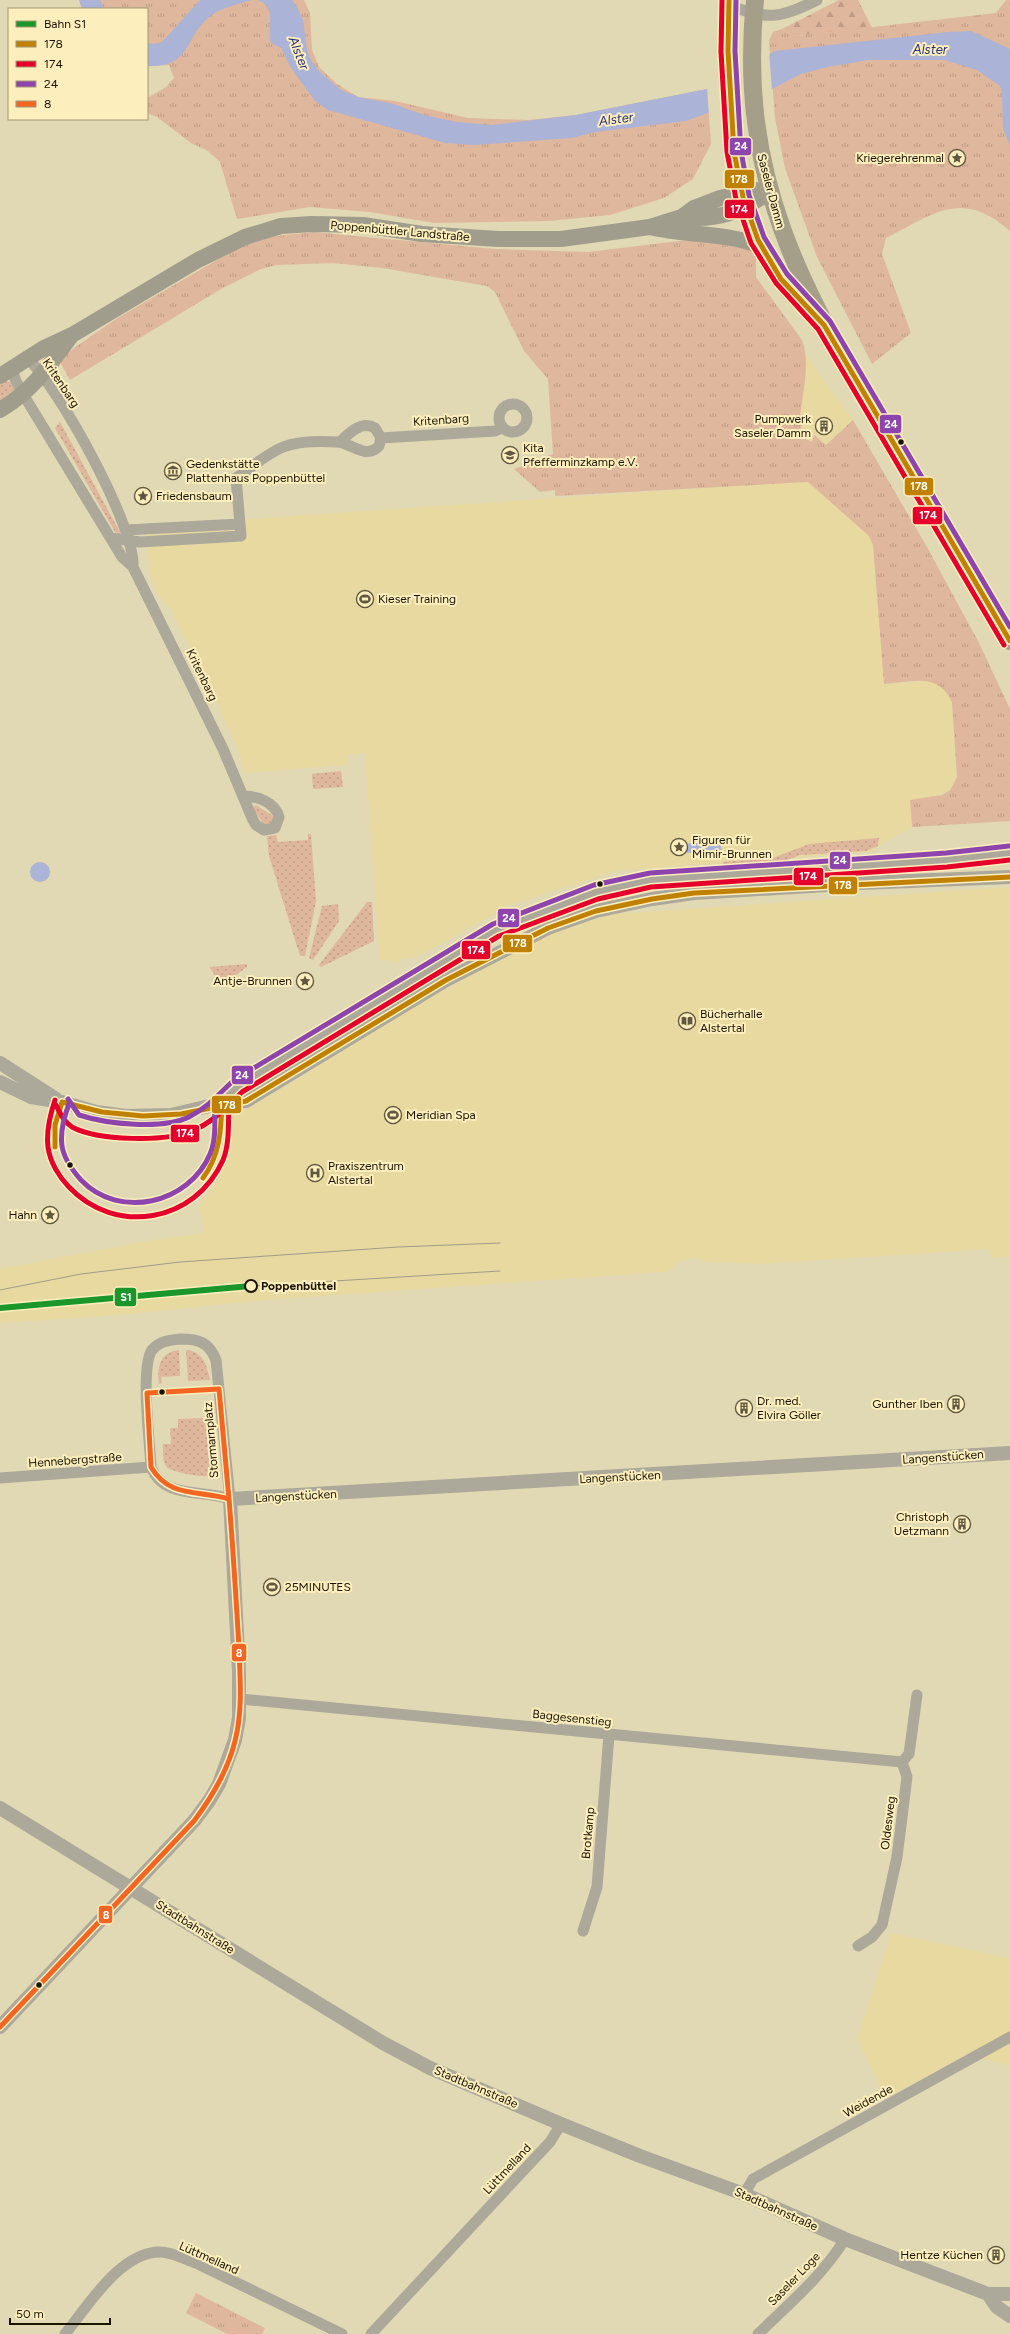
<svg xmlns="http://www.w3.org/2000/svg" width="1010" height="2334" font-family="Figtree,sans-serif">
  <style>
    .built { fill: #e8d9a1 }
    .grass { fill: url(#grass-dots) }
    .forest { fill: url(#forest-firs) }
    .park { fill: url(#park-tufts) }
    .water { fill: #abb3d7 }
    .pier { fill: #e1d8b4 }
    .lines { fill: none; stroke-linecap: round; stroke-linejoin: round }
    .minor { stroke: #aca89a; stroke-width: 11 }
    .tertiary { stroke: #aca89a; stroke-width: 14 }
    .secondary { stroke: #a19d8d; stroke-width: 16 }
    .primary { stroke: #a59f8a; stroke-width: 18 }
    .tram { stroke: #a29c89; stroke-width: 1 }
    .bus-1-casing { stroke: #fdefbd; stroke-width: 8 }
    .bus-2-casing { stroke: #fdefbd; stroke-width: 8 }
    .bus-3-casing { stroke: #fdefbd; stroke-width: 8 }
    .bus-4-casing { stroke: #fdefbd; stroke-width: 8 }
    .bus-1 { stroke: #c08100; stroke-width: 5 }
    .bus-2 { stroke: #e4002b; stroke-width: 5 }
    .bus-3 { stroke: #8e44ad; stroke-width: 5 }
    .bus-4 { stroke: #f26522; stroke-width: 5 }
    .rail-1-casing { stroke: #fdefbd; stroke-width: 9 }
    .rail-1 { stroke: #1a962b; stroke-width: 6 }
    .bus-dot { fill: #1a1300; stroke: #fdefbd; stroke-width: 1.5 }
    .stop-dot { fill: #fdefbd; stroke: #1a1300; stroke-width: 2 }
    .labels { text-anchor: middle; dominant-baseline: central; stroke-width: 4; stroke-linejoin: round; paint-order: stroke }
    .poi-label { font-size: 12px; fill: #1a1300; stroke: #fdefbd; text-anchor: start }
    .street-label { font-size: 12px; fill: #1a1300; stroke: #fdefbd }
    .stop-label { font-size: 12px; font-weight: bold; fill: #1a1300; stroke: #fdefbd; text-anchor: start }
    .water-label { font-size: 13px; font-style: italic; fill: #2a307d; stroke: #fdefbd }
    .line-badge { stroke: #fdefbd; stroke-width: 1.5 }
    .badge-label { font-size: 11px; text-anchor: middle; font-weight: bold; fill: #fff }
  </style>
  <defs>
    <pattern id="grass-dots" width="8" height="8" patternUnits="userSpaceOnUse"><rect width="8" height="8" fill="#dfb79d"/><path d="M2 2h.1M6 6h.1" fill="none" stroke="#bf9c85" stroke-width="1.8" stroke-linecap="round"/></pattern>
    <pattern id="forest-firs" width="22" height="20" patternUnits="userSpaceOnUse"><rect width="22" height="20" fill="#dfb79d"/><path d="M5 1l3.5 6h-7zM16 11l3.5 6h-7z" fill="#bf9c85"/></pattern>
    <pattern id="park-tufts" width="24" height="20" patternUnits="userSpaceOnUse"><rect width="24" height="20" fill="#dfb79d"/><path d="M3 7l-1-3M5 7V3M7 7l1-3M15 17l-1-3M17 17v-4M19 17l1-3" fill="none" stroke="#bf9c85"/></pattern>
  </defs>
  <rect width="100%" height="100%" fill="#e1d8b4"/>
  <path class="built" d="M806,355L853,420L826,445L815,435L812,442L798,435L803,423L800,419Z
    M808,481L869,536L873,545L885,684L927,681L938,683L947,692L952,702L957,777L950,790L932,798L911,800L912,827L869,852L616,871L510,905L415,958L400,959V963H392L391,960H380L365,754H347V765L245,773L238,749L210,688L168,605L160,598L150,573L144,526Z
    M1010,887V1257L991,1258L990,1249L759,1264L708,1262L692,1258L678,1262L668,1272H663L254,1301L121,1315L0,1323V1269L152,1240L204,1233L199,1206L218,1181L222,1169L229,1117L242,1112L288,1085L394,1019L534,939L613,914Z
    M891,1933L1010,1958V2066L967,2054L886,2098L857,2039Z"/>
  <path class="grass" d="M6,381L14,383V390L0,401V383Z
    M60,422L120,532L119,534L115,532L55,428Z
    M341,771L343,787L313,789L312,774Z
    M256,805L273,816L272,823L265,825L252,809Z
    M308,834H311L316,901L305,956H300L269,856L267,836L276,835L278,842L308,840Z
    M879,838L878,846L866,851L800,855L775,865L723,868V862L773,858L809,844Z
    M367,902H372L374,941L321,967L319,965Z
    M338,904L339,921L313,960L309,958L322,906Z
    M247,964V967L222,985L209,967Z
    M179,1350L180,1376L161,1377L162,1383L159,1384C157,1367 160,1352 179,1350Z
    M186,1350C203,1351 207,1365 210,1380L188,1381Z
    M208,1418L207,1442L212,1446L213,1465L211,1476C204,1478 169,1472 166,1466C162,1460 163,1450 163,1444H171L170,1428H178V1419Z"/>
  <path class="forest" d="M839,0H858L872,28L795,36L782,29Z"/>
  <path class="park" d="M79,0H304L310,13L312,50L319,67L337,84L358,97L395,101L468,118L528,120L576,115L707,89L711,144L693,179L664,198L610,215L549,221L434,223L370,212L310,207L237,219L220,162L208,151L191,143L157,117L147,113V98L166,87L174,78L169,65L147,66V9H82Z
    M1006,0H1010V231C961,188 934,214 886,238L882,254L911,333L872,364L817,257L785,168L775,118L769,40L773,32L782,29L795,36L996,13Z
    M313,232L495,249L588,252L679,241L702,240L751,250L756,254V277L802,340C811,364 802,394 800,419L803,423L798,435L812,442L814,435L826,445L853,420L927,547L979,643L1010,709V821L912,827L910,800L942,795L950,790L957,777L952,702C938,672 913,682 884,684L873,545L869,536L808,482L555,496V490L540,492L514,469L553,454L548,379L524,351L495,292L487,286L382,268L333,263L276,265L261,269L221,289L70,380L61,364V357L116,319L234,250L267,237Z
    M196,2293L265,2328L262,2334H227L186,2313Z"/>
  <path class="water" d="M79,0H100L104,9H82Z
    M200,0H251C239,4 224,7 213,14C183,35 194,68 147,66V43L154,44L162,42Z
    M258,0H292L297,7L303,20L307,50L312,62L320,72L341,90L358,97L394,104L424,115L457,122L492,125L576,115L707,89L775,51L948,32L971,31L1010,49V145L1003,129L1002,94L1000,86L977,70L944,60H868L828,67L801,74L770,90L686,121L595,132L572,138L474,145L445,143L328,110L315,101L291,68L281,48L271,43C266,27 278,8 258,0Z
    M719,841L722,850L705,854L680,852L683,849L682,844Z
    M30 872a10 10 0 1 1 20 0a10 10 0 1 1-20 0Z"/>
  <path class="pier" d="M769,51L772,91L709,116L707,87Z"/>
  <g class="lines">
    <path class="minor" d="M728,5C768,20 779,19 817,0
      M27,358C58,386 136,527 133,567
      M12,368L15,379L23,394L122,557L133,567L223,749L253,820L256,825L264,830L275,828L279,817C275,802 257,796 243,796
      M499 418a14 14 0 1 1 28 0a14 14 0 1 1-28 0Z
      M381,438L495,431L502,428
      M126,530L240,524
      M111,538L140,542L241,536L236,478C251,468 266,454 283,447C298,441 322,441 338,442C351,443 366,460 379,446L381,438L375,428C362,420 349,433 340,442
      M181,1339C198,1339 209,1342 216,1360L230,1499C203,1489 164,1500 151,1467C150,1444 140,1367 152,1350C159,1341 170,1340 181,1339Z
      M0,1478L151,1467
      M240,1699L902,1762
      M902,1762L909,1754L917,1695
      M583,1931L597,1887L609,1735
      M858,1946L872,1937L882,1925L897,1857L907,1777L902,1762
      M744,2194L753,2179L1010,2037
      M65,2334C88,2306 120,2252 160,2252C173,2252 186,2260 198,2264L342,2334
      M371,2334L550,2142L561,2124
      M758,2334C789,2304 823,2275 845,2239"/>
    <path class="tertiary" d="M0,1063L56,1099
      M0,1082L31,1097L62,1102L96,1112L126,1116L171,1115L222,1103L246,1101L446,980L548,928L596,911L652,899L694,893L860,883L1010,877
      M222,1103L238,1086L488,935L540,912L614,887L650,880L947,860L1010,853
      M0,1808L383,2043L430,2068L561,2124L640,2156L744,2194L845,2239L988,2294H1010
      M0,2027L194,1821L209,1801L219,1784L235,1740L239,1718V1672L230,1499L1010,1453
      M988,2294L997,2307L1010,2316"/>
    <path class="secondary" d="M682,217C717,221 741,212 769,192
      M650,227C686,236 726,232 760,246
      M0,376L44,348L72,335L198,260L245,237L281,226L312,224L363,225L422,234L498,239H561L650,227L682,217L694,208L720,198L755,190L769,192
      M0,410C34,389 48,367 71,336"/>
    <path class="primary" d="M729,0C726,29 728,59 729,88C732,160 741,232 788,289C796,298 805,306 814,315
      M755,0C737,178 802,290 889,437C930,505 970,573 1010,641"/>
    <path class="tram" d="M251,1286L500,1271
      M0,1290L81,1274L180,1262L398,1247L500,1243"/>
    <g class="bus-1-casing">
      <path id="bus-1" d="M729,0L728,51L734,152L743,197L758,240L781,279L824,325L1010,641
        M62,1102L102,1112L143,1116L181,1114L246,1101L446,980L548,928L596,911L652,899L694,893L1010,877
        M55,1147V1125L62,1102
        M203,1178C220,1155 221,1131 222,1103"/>
    </g>
    <g class="bus-2-casing">
      <path id="bus-2" d="M722,0L721,52L727,152L736,199L751,243L776,283L818,329L1004,645
        M55,1100C50,1115 46,1131 48,1147C50,1162 59,1177 69,1187C115,1236 195,1223 223,1160C230,1143 228,1122 229,1103
        M56,1105C60,1113 64,1122 72,1127C98,1141 165,1142 192,1131C212,1123 228,1106 242,1092L499,936L598,899L651,887L947,867L1010,860"/>
    </g>
    <g class="bus-3-casing">
      <path id="bus-3" d="M736,1L735,51L741,151L749,195L764,237L787,274L830,321L1010,627
        M68,1099L79,1115C107,1124 162,1130 189,1117C207,1108 220,1093 234,1080L493,924L594,885L650,873L946,853L1009,846
        M69,1104C64,1117 60,1132 62,1146C64,1159 73,1171 81,1180C119,1220 189,1204 210,1154C217,1138 214,1119 215,1103"/>
    </g>
    <g class="bus-4-casing">
      <path id="bus-4" d="M219,1389L229,1499C198,1490 169,1498 151,1467L147,1393Z
        M0,2027L194,1821C212,1797 228,1770 235,1741C243,1710 240,1678 239,1647C236,1597 233,1548 229,1499"/>
    </g>
    <use href="#bus-1" class="bus-1"/>
    <use href="#bus-2" class="bus-2"/>
    <use href="#bus-3" class="bus-3"/>
    <use href="#bus-4" class="bus-4"/>
    <g class="rail-1-casing">
      <path id="rail-1" d="M0,1308L251,1286"/>
    </g>
    <use href="#rail-1" class="rail-1"/>
  </g>
  <defs>
    <g id="sight-ring" transform="scale(0.9)"><circle r="9.5" fill="#fdefbd" stroke="#60583f" stroke-width="1.5"/><path d="M0-6L1.8-2.2L6-1.7L2.9 1.2L3.7 5.4L0 3.3L-3.7 5.4L-2.9 1.2L-6-1.7L-1.8-2.2Z" fill="#60583f"/></g>
    <g id="building-ring" transform="scale(0.9)"><circle r="9.5" fill="#fdefbd" stroke="#60583f" stroke-width="1.5"/><path d="M-4-6H4V6H1V3H-1V6H-4ZM-2.5-4.3h1.7v1.8h-1.7ZM.8-4.3h1.7v1.8H.8ZM-2.5-1h1.7V.8h-1.7ZM.8-1h1.7V.8H.8Z" fill="#60583f"/></g>
    <g id="school-ring" transform="scale(0.9)"><circle r="9.5" fill="#fdefbd" stroke="#60583f" stroke-width="1.5"/><path d="M0-5L7-2L0 1L-7-2ZM-4 1L0 2.5L4 1V4Q0 6-4 4Z" fill="#60583f"/></g>
    <g id="museum-ring" transform="scale(0.9)"><circle r="9.5" fill="#fdefbd" stroke="#60583f" stroke-width="1.5"/><path d="M0-6L6-3V-2H-6V-3ZM-5-1h2V3h-2ZM-1-1h2V3h-2ZM3-1h2V3H3ZM-6 4H6V6H-6Z" fill="#60583f"/></g>
    <g id="stadium-ring" transform="scale(0.9)"><circle r="9.5" fill="#fdefbd" stroke="#60583f" stroke-width="1.5"/><path d="M0-5a6.5 5 0 1 0 0 10a6.5 5 0 1 0 0-10ZM-3.5-1.8h7v3.6h-7Z" fill="#60583f"/></g>
    <g id="library-ring" transform="scale(0.9)"><circle r="9.5" fill="#fdefbd" stroke="#60583f" stroke-width="1.5"/><path d="M-6-4Q-3-5.5-.7-3.5V5Q-3 3-6 4ZM6-4Q3-5.5 .7-3.5V5Q3 3 6 4Z" fill="#60583f"/></g>
    <g id="hospital-ring" transform="scale(0.9)"><circle r="9.5" fill="#fdefbd" stroke="#60583f" stroke-width="1.5"/><path d="M-5-5h3v3.5h4V-5h3V5h-3V1.5h-4V5h-3Z" fill="#60583f"/></g>
  </defs>
  <g fill-rule="evenodd">
    <use href="#sight-ring" x="957" y="158"/>
    <use href="#building-ring" x="824" y="426"/>
    <use href="#school-ring" x="510" y="455"/>
    <use href="#museum-ring" x="173" y="471"/>
    <use href="#sight-ring" x="143" y="496"/>
    <use href="#stadium-ring" x="365" y="599"/>
    <use href="#sight-ring" x="679" y="847"/>
    <use href="#sight-ring" x="305" y="981"/>
    <use href="#library-ring" x="687" y="1021"/>
    <use href="#stadium-ring" x="393" y="1115"/>
    <use href="#hospital-ring" x="315" y="1173"/>
    <use href="#sight-ring" x="50" y="1215"/>
    <use href="#building-ring" x="956" y="1404"/>
    <use href="#building-ring" x="744" y="1408"/>
    <use href="#building-ring" x="962" y="1524"/>
    <use href="#stadium-ring" x="272" y="1587"/>
    <use href="#building-ring" x="996" y="2255"/>
  </g>
  <g class="bus-dot">
    <circle cx="901" cy="442" r="3.5"/>
    <circle cx="600" cy="884" r="3.5"/>
    <circle cx="70" cy="1165" r="3.5"/>
    <circle cx="162" cy="1392" r="3.5"/>
    <circle cx="39" cy="1985" r="3.5"/>
  </g>
  <circle class="stop-dot" cx="251" cy="1286" r="6"/>
  <g class="labels">
    <g class="poi-label">
      <text x="944" y="158" text-anchor="end">Kriegerehrenmal</text>
      <text x="811" y="419" text-anchor="end">Pumpwerk<tspan x="811" dy="14">Saseler Damm</tspan></text>
      <text x="523" y="448">Kita<tspan x="523" dy="14">Pfefferminzkamp e.V.</tspan></text>
      <text x="186" y="464">Gedenkstätte<tspan x="186" dy="14">Plattenhaus Poppenbüttel</tspan></text>
      <text x="156" y="496">Friedensbaum</text>
      <text x="378" y="599">Kieser Training</text>
      <text x="692" y="840">Figuren für<tspan x="692" dy="14">Mimir-Brunnen</tspan></text>
      <text x="292" y="981" text-anchor="end">Antje-Brunnen</text>
      <text x="700" y="1014">Bücherhalle<tspan x="700" dy="14">Alstertal</tspan></text>
      <text x="406" y="1115">Meridian Spa</text>
      <text x="328" y="1166">Praxiszentrum<tspan x="328" dy="14">Alstertal</tspan></text>
      <text x="37" y="1215" text-anchor="end">Hahn</text>
      <text x="757" y="1401">Dr. med.<tspan x="757" dy="14">Elvira Göller</tspan></text>
      <text x="943" y="1404" text-anchor="end">Gunther Iben</text>
      <text x="949" y="1517" text-anchor="end">Christoph<tspan x="949" dy="14">Uetzmann</tspan></text>
      <text x="285" y="1587">25MINUTES</text>
      <text x="983" y="2255" text-anchor="end">Hentze Küchen</text>
    </g>
    <g class="street-label">
      <text transform="translate(771 191) rotate(75)">Saseler Damm</text>
      <text transform="translate(400 231) rotate(5)">Poppenbüttler Landstraße</text>
      <text transform="translate(61 383) rotate(56)">Kritenbarg</text>
      <text transform="translate(441 420) rotate(-4)">Kritenbarg</text>
      <text transform="translate(202 675) rotate(64)">Kritenbarg</text>
      <text transform="translate(211 1440) rotate(-95)">Stormarnplatz</text>
      <text transform="translate(943 1457) rotate(-4)">Langenstücken</text>
      <text transform="translate(75 1460) rotate(-4)">Hennebergstraße</text>
      <text transform="translate(620 1477) rotate(-3)">Langenstücken</text>
      <text transform="translate(296 1496) rotate(-3)">Langenstücken</text>
      <text transform="translate(572 1718) rotate(6)">Baggesenstieg</text>
      <text transform="translate(888 1823) rotate(-83)">Oldesweg</text>
      <text transform="translate(588 1833) rotate(-85)">Brotkamp</text>
      <text transform="translate(195 1927) rotate(32)">Stadtbahnstraße</text>
      <text transform="translate(476 2087) rotate(23)">Stadtbahnstraße</text>
      <text transform="translate(868 2101) rotate(-29)">Weidende</text>
      <text transform="translate(507 2169) rotate(-47)">Lüttmelland</text>
      <text transform="translate(776 2209) rotate(24)">Stadtbahnstraße</text>
      <text transform="translate(209 2258) rotate(24)">Lüttmelland</text>
      <text transform="translate(794 2279) rotate(-46)">Saseler Loge</text>
    </g>
    <g class="stop-label">
      <text x="261" y="1286">Poppenbüttel</text>
    </g>
    <g class="water-label">
      <text x="930" y="49">Alster</text>
      <text transform="translate(299 53) rotate(68)">Alster</text>
      <text transform="translate(616 119) rotate(-8)">Alster</text>
    </g>
  </g>
  <g class="line-badge">
    <rect x="729" y="137" width="23" height="19" rx="4" fill="#8e44ad"/>
    <rect x="724" y="169" width="31" height="20" rx="4" fill="#c08100"/>
    <rect x="724" y="199" width="31" height="20" rx="4" fill="#e4002b"/>
    <rect x="879" y="414" width="23" height="20" rx="4" fill="#8e44ad"/>
    <rect x="904" y="477" width="30" height="19" rx="4" fill="#c08100"/>
    <rect x="912" y="506" width="31" height="19" rx="4" fill="#e4002b"/>
    <rect x="829" y="851" width="22" height="19" rx="4" fill="#8e44ad"/>
    <rect x="793" y="867" width="31" height="19" rx="4" fill="#e4002b"/>
    <rect x="828" y="876" width="30" height="19" rx="4" fill="#c08100"/>
    <rect x="497" y="908" width="23" height="20" rx="4" fill="#8e44ad"/>
    <rect x="502" y="934" width="31" height="19" rx="4" fill="#c08100"/>
    <rect x="461" y="940" width="30" height="20" rx="4" fill="#e4002b"/>
    <rect x="231" y="1065" width="23" height="20" rx="4" fill="#8e44ad"/>
    <rect x="211" y="1095" width="31" height="19" rx="4" fill="#c08100"/>
    <rect x="170" y="1124" width="30" height="19" rx="4" fill="#e4002b"/>
    <rect x="114" y="1287" width="23" height="20" rx="4" fill="#1a962b"/>
    <rect x="231" y="1643" width="16" height="19" rx="4" fill="#f26522"/>
    <rect x="98" y="1905" width="15" height="19" rx="4" fill="#f26522"/>
  </g>
  <g class="badge-label">
    <text x="741" y="150">24</text>
    <text x="739" y="183">178</text>
    <text x="739" y="213">174</text>
    <text x="891" y="428">24</text>
    <text x="919" y="490">178</text>
    <text x="928" y="519">174</text>
    <text x="840" y="864">24</text>
    <text x="808" y="880">174</text>
    <text x="843" y="889">178</text>
    <text x="509" y="922">24</text>
    <text x="518" y="947">178</text>
    <text x="476" y="954">174</text>
    <text x="242" y="1079">24</text>
    <text x="227" y="1109">178</text>
    <text x="185" y="1137">174</text>
    <text x="126" y="1301">S1</text>
    <text x="239" y="1657">8</text>
    <text x="106" y="1919">8</text>
  </g>
  <rect x="8" y="8" width="140" height="112" fill="#fdefbd" stroke="#a29771"/>
  <rect x="16" y="21" width="20" height="6" fill="#1a962b" stroke="#a29771"/>
  <text x="44" y="28" font-size="12" fill="#1a1300">Bahn S1</text>
  <rect x="16" y="41" width="20" height="6" fill="#c08100" stroke="#a29771"/>
  <text x="44" y="48" font-size="12" fill="#1a1300">178</text>
  <rect x="16" y="61" width="20" height="6" fill="#e4002b" stroke="#a29771"/>
  <text x="44" y="68" font-size="12" fill="#1a1300">174</text>
  <rect x="16" y="81" width="20" height="6" fill="#8e44ad" stroke="#a29771"/>
  <text x="44" y="88" font-size="12" fill="#1a1300">24</text>
  <rect x="16" y="101" width="20" height="6" fill="#f26522" stroke="#a29771"/>
  <text x="44" y="108" font-size="12" fill="#1a1300">8</text>
  <path d="M10 2318v6h100v-6" fill="none" stroke="#1a1300" stroke-width="2"/>
  <text x="16" y="2318" font-size="12" fill="#1a1300" stroke="#fdefbd" stroke-width="3" paint-order="stroke">50 m</text>
</svg>
